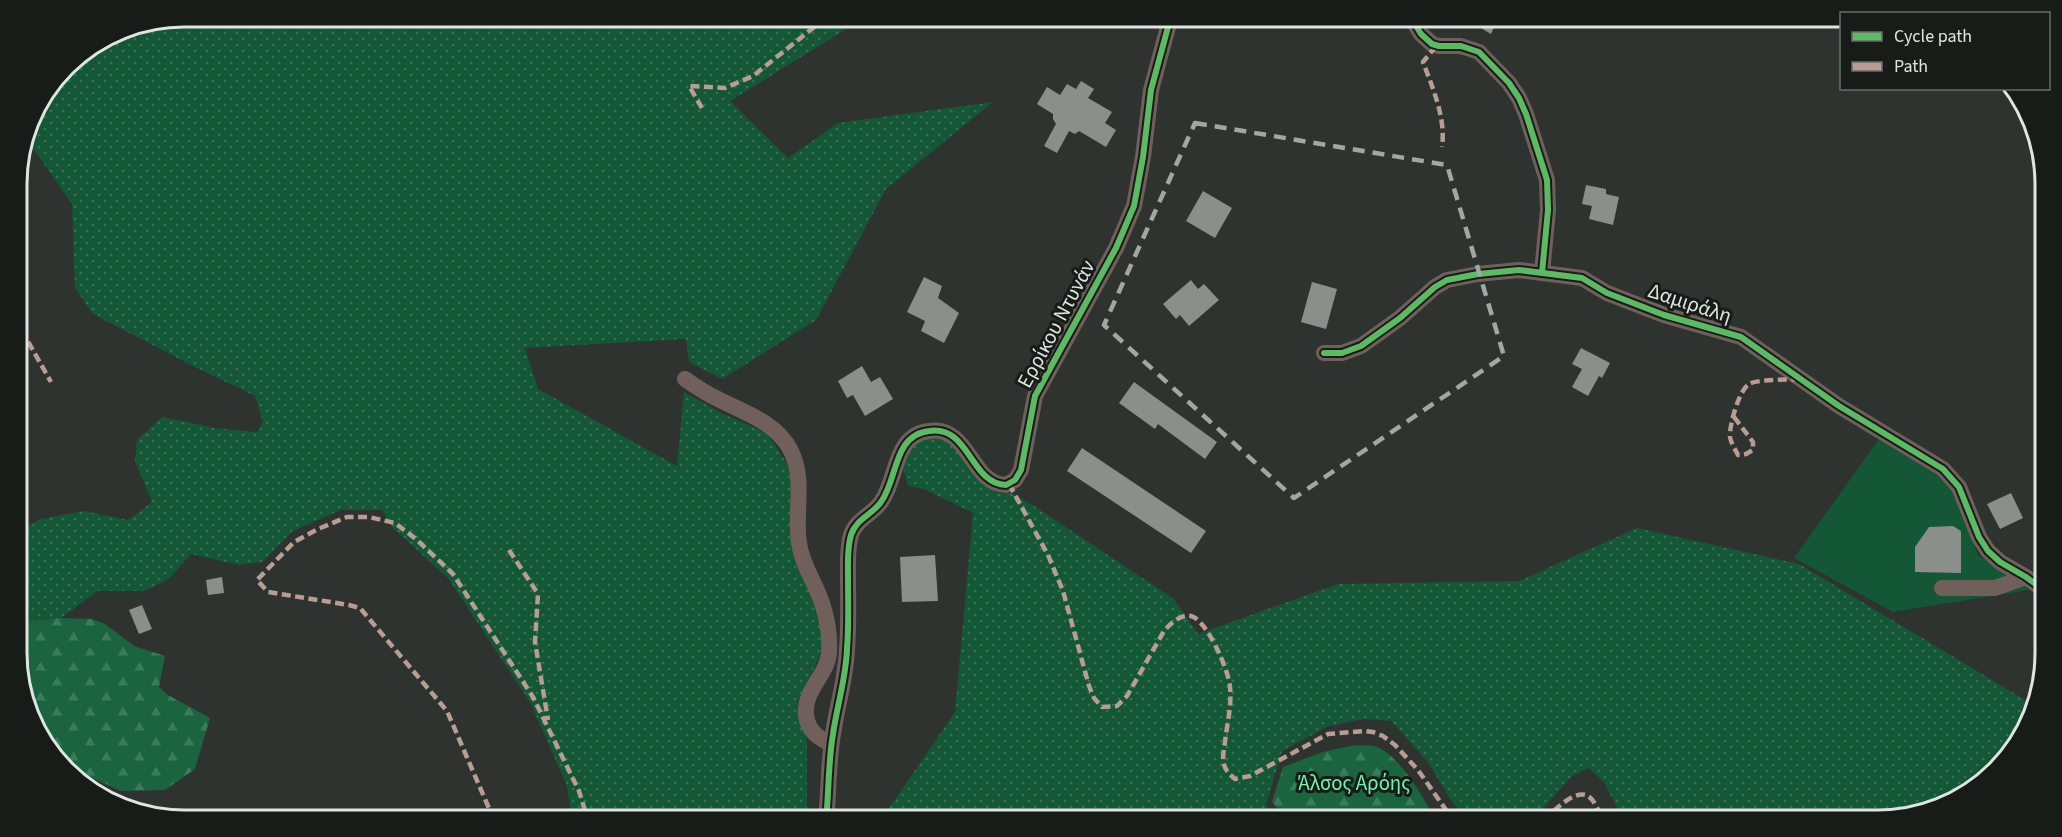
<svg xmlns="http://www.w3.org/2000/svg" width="2062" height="837" font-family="'Source Sans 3',sans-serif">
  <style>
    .grass { fill: url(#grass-dots) }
    .forest { fill: url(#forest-firs) }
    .garden { fill: #135737 }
    .building { fill: #8a8f8c }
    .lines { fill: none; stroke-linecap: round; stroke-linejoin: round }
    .minor { stroke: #705f5a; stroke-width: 16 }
    .quiet { stroke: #b99d93; stroke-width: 4.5; stroke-dasharray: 9 4.5; stroke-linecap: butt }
    .cycleway-casing { stroke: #171c19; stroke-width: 10 }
    .cycleway { stroke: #5cba63; stroke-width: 6 }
    .marked { fill: none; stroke: #a1a7a4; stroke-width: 4.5; stroke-dasharray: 12 8; stroke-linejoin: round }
    .labels { text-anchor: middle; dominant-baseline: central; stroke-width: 6; stroke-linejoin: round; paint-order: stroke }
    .street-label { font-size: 21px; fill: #dfe6e2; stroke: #171c19 }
    .park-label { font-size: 21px; fill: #6ef6ab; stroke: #171c19 }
    .rim { fill: none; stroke: #dfe6e2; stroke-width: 3 }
  </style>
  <defs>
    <pattern id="grass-dots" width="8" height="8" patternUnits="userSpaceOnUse" patternTransform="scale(1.5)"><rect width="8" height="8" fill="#135737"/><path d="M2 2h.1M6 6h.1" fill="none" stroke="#356f54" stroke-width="1.8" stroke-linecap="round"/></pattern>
    <pattern id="forest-firs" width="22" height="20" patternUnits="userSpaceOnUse" patternTransform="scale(1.5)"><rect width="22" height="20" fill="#1a6440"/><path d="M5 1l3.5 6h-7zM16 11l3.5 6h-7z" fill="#3b7a5b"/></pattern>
  </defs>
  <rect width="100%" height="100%" fill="#2e3330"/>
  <path class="grass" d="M184,16L858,17L851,26L730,101L788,158L838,123L993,102L886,189L816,320L722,379L689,362L686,339L525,348L538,389L677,466L684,392L721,413L767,433L788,465L814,601L820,626L822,643L819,658L798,701V716L807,738V820H572L567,786L530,702L448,578L392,527L382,510H341L293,531L262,562L238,565L191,554L169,579L144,591H98L61,618L19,622V531L41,519L84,511L128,520L152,502L135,461L137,440L162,417L215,428L257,432L263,422L255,396L191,365L93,314L75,288L72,204L26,138L34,109L73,58L120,29Z
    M919,439H947L988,487L998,493H1012L1034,506L1174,599L1198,634L1338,584L1519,581L1637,528L1799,564L2037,707L1980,786L1889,820H1624L1603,781L1588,768L1571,777L1546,805L1528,820H1470L1452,802L1428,762L1391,721L1363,719L1329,726L1282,751L1266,805L1280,820H881L955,712L973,513L924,489L908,486L902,464Z"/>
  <path class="forest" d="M61,618L92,619L105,624L134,646L165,656L159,687L168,695L210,718L195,769L165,790L121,791L57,762L20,686L19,622Z
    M1355,745C1361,746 1369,745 1374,746C1400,754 1423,798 1436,820H1288L1272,802L1283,767L1323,752Z"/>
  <path class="garden" d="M1879,439L1948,482L1962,511L1978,555L2029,590L1893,612L1794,558Z"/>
  <path class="building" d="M1461,16H1499L1491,34Z
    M1081,81L1094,89L1088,98L1112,112L1105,123L1116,130L1106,147L1079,131L1075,134L1069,131L1057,153L1044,146L1056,124L1053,119V114L1037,104L1047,87L1060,95L1067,84L1076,89Z
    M1586,185L1606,189V194L1619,197L1613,225L1589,219L1592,206L1582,204Z
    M1203,191L1232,208L1215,238L1186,221Z
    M924,277L942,286L938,298L959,313L944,343L921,331L925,321L907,312Z
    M1191,280L1198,289L1204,284L1219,300L1189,326L1180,315L1176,319L1163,304Z
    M1312,282L1337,289L1326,329L1301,322Z
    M1581,348L1610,363L1602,378L1599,376L1588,396L1572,387L1582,369L1572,364Z
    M862,366L871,382L880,377L893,399L865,416L853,395L847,398L838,381Z
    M1134,382L1217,442L1205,459L1158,424L1155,429L1119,403Z
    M1082,448L1206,531L1191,553L1067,471Z
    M2011,493L2023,518L2000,529L1987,504Z
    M1953,526L1961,531V573L1915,572V547L1929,527Z
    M935,555L938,601L902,602L900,557Z
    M222,577L224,593L208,595L206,580Z
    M142,605L152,629L139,634L129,610Z"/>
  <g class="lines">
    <path class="minor" d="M1410,16L1421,34L1432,44L1439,46H1461L1479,52L1509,83L1519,98L1526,114L1547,180L1548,210L1542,273
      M1324,353H1342L1361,346L1400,318L1435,287L1447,280L1478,274L1519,270L1582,278L1607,293L1664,315L1741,337L1839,406L1943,469L1959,487L1979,537L1988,551L2000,562L2026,577L2045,591
      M685,379C695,386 705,393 716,398C742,412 775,421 790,449C806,479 794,512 799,543C802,565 815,582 822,603C827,618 830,636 829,652C828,675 803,690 806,715C808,731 818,738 831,744
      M1942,588H1995L2026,577
      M826,820C829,792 828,763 833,734C837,706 846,678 847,649C849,625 848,600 848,576C848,563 847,548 851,535C856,519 872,515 881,502C898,479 893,435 929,431C970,425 970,484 1006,485L1015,480L1021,470L1035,396L1116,248L1134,206L1143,157L1151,90L1171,16"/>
    <path class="quiet" d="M1436,46L1423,62C1433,89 1446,118 1442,147
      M702,108L689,86L725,88L753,76L828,16
      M18,334L26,338L51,382
      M1734,417L1753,442V450L1746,454L1738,455C1735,449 1731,443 1730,437C1729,426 1739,390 1749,384C1757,379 1789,380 1801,379
      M1009,484L1048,555L1063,591L1089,686L1094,698L1102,707L1117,706L1127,696L1164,631C1170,624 1180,614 1191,616C1207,620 1229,671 1230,687C1232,705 1227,724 1225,742C1224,748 1223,755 1223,760C1224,769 1229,774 1235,779L1250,776L1328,734L1365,731L1373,732L1383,736L1395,745L1418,770L1453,820
      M509,550L538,594L535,642L548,720
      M494,820L447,711L360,608L349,605L268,592L257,580L294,542L318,529L347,517H369L395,523L416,539L453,574L533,697L579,791L588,820
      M1544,820C1553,812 1575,788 1588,796C1595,800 1599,813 1603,820"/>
    <g class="cycleway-casing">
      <path id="cycleway" d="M1410,16L1421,34L1432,44L1439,46H1461L1479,52L1509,83L1519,98L1526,114L1547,180L1548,210L1542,273
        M1324,353H1342L1361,346L1400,318L1435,287L1447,280L1478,274L1519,270L1582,278L1607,293L1664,315L1741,337L1839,406L1943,469L1959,487L1979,537L1988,551L2000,562L2026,577L2045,591
        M826,820C829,792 828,763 833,734C837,706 846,678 847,649C849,625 848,600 848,576C848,563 847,548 851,535C856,519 872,515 881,502C898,479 893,435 929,431C970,425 970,484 1006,485L1015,480L1021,470L1035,396L1116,248L1134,206L1143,157L1151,90L1171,16"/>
    </g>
    <use href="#cycleway" class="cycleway"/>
  </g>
  <path class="marked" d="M1195,123L1447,165L1504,356L1294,498L1104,325Z"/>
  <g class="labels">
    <g class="street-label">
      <text transform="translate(1690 303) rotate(18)">Δαμιράλη</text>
      <text transform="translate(1056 324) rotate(-62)">Ερρίκου Ντυνάν</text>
    </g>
    <g class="park-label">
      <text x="1354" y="783">Άλσος Αρόης</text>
    </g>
  </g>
  <path d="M0 0H2062V837H0ZM184 27H1878A157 157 0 0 1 2035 184V653A157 157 0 0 1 1878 810H184A157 157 0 0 1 27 653V184A157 157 0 0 1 184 27Z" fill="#171c19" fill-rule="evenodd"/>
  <path class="rim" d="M184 27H1878A157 157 0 0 1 2035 184V653A157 157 0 0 1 1878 810H184A157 157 0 0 1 27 653V184A157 157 0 0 1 184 27Z"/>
  <rect x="1840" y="12" width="210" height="78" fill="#171c19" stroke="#676d69" stroke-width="1.5"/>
  <rect x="1852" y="32" width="30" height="9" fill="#5cba63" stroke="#676d69" stroke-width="1.5"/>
  <text x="1894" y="42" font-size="18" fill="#dfe6e2">Cycle path</text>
  <rect x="1852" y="62" width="30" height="9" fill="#b99d93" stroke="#676d69" stroke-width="1.5"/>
  <text x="1894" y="72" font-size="18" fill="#dfe6e2">Path</text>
</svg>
